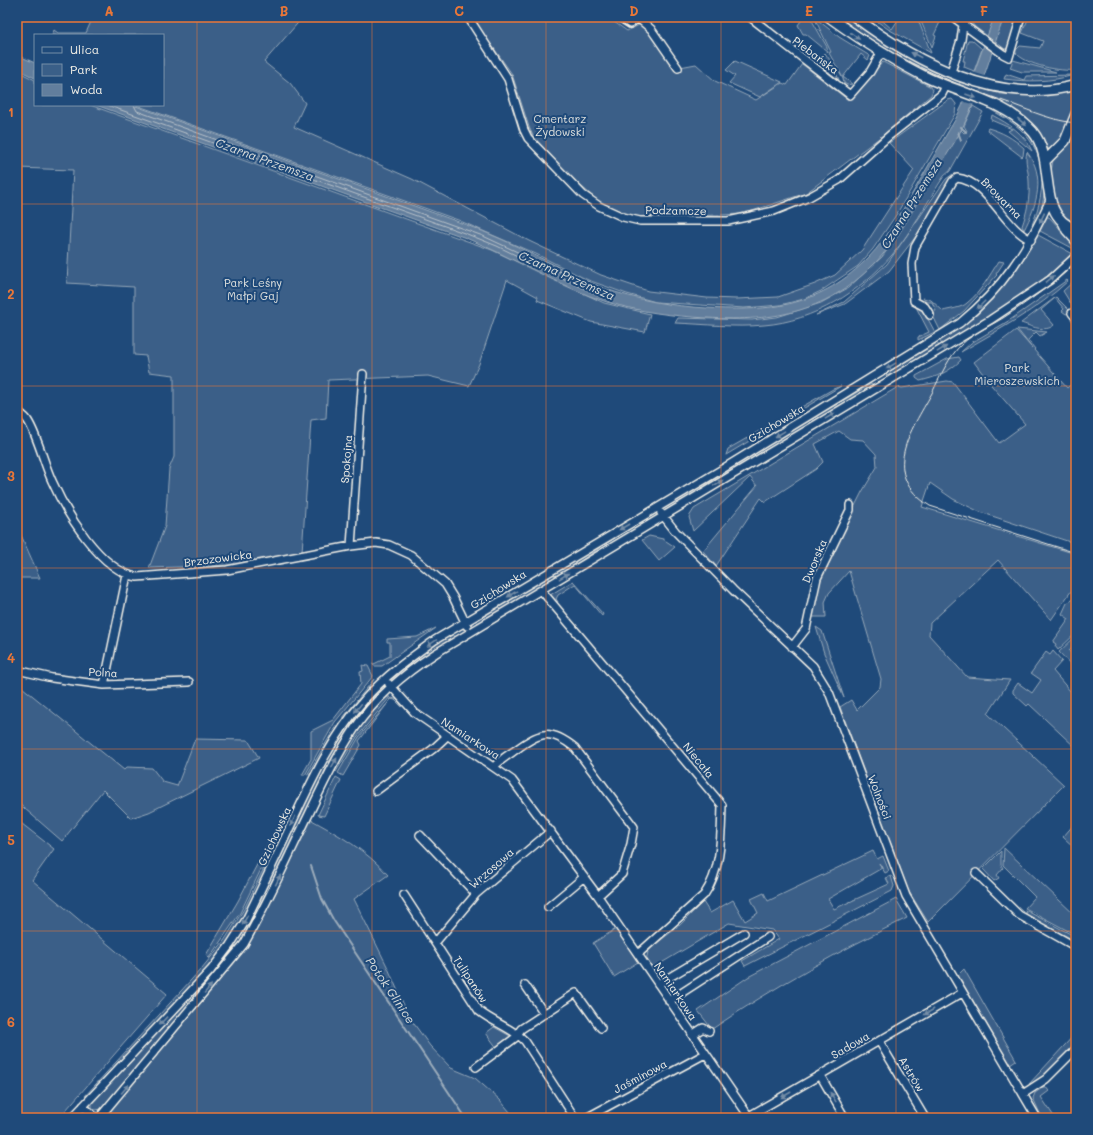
<svg xmlns="http://www.w3.org/2000/svg" width="1093" height="1135" font-family="Mali,sans-serif">
  <style>
    .green { fill: #3a5f88; stroke: #97a8b8 }
    .water { fill: #627e9d; stroke: #9cacbb }
    .pier { fill: #1f4a7a }
    .lines { fill: none; stroke-linecap: round; stroke-linejoin: round }
    .shore { stroke: #bac3ca; stroke-width: 1 }
    .stream { stroke: #9cacbb; stroke-width: 2 }
    .minor-casing { stroke: #f4f1e8; stroke-width: 10 }
    .major-casing { stroke: #f4f1e8; stroke-width: 12 }
    .minor { stroke: #1f4a7a; stroke-width: 7 }
    .major { stroke: #1f4a7a; stroke-width: 9 }
    .tram { stroke: #f4f1e8; stroke-width: 1 }
    .oneway { fill: #748da6 }
    .grid { fill: none; stroke: #ea7738; stroke-width: 1; stroke-opacity: 0.55 }
    .labels { text-anchor: middle; dominant-baseline: central; stroke-width: 4; stroke-linejoin: round; paint-order: stroke }
    .street-label { font-size: 11px; fill: #f4f1e8; stroke: #1f4a7a }
    .park-label { font-size: 11px; fill: #e1e2de; stroke: #1f4a7a }
    .water-label { font-size: 12px; font-style: italic; fill: #dee0dd; stroke: #1f4a7a }
    .neatline { fill: none; stroke: #ea7738; stroke-width: 1.5 }
    .grid-label { font-size: 13px; text-anchor: middle; font-weight: bold; fill: #ea7738 }
  </style>
  <rect width="100%" height="100%" fill="#1f4a7a"/>
  <filter id="ink" filterUnits="userSpaceOnUse"><feTurbulence type="fractalNoise" baseFrequency=".025" numOctaves="2"/><feDisplacementMap in="SourceGraphic" scale="8" xChannelSelector="R" yChannelSelector="G"/><feConvolveMatrix kernelMatrix="1 2 1 2 8 2 1 2 1" color-interpolation-filters="sRGB"/></filter>
  <g filter="url(#ink)">
    <path class="green" d="M93,17H303L264,62L290,83L305,103L294,127L412,179L529,241L601,275L648,291L707,298L737,299L778,297L815,284L835,275L862,250L914,170L889,143L948,100L952,99L956,104L955,114L896,215L873,249L858,266L821,291L804,299L780,305L744,308L656,302L627,294L588,280L536,254L458,220L136,105H163V35H52L54,30L58,33H86Z
      M472,17H607L627,31L641,24L680,67L696,64L715,81L756,100L782,83L787,85L802,64L848,100L883,62L931,87L933,90L931,95L883,135L806,193L743,214L642,218L605,207L574,180L534,138L529,127L512,74Z
      M810,17L827,47L828,52L806,34H803L798,25L803,18Z
      M814,17L839,37L870,56L868,60L861,54L843,77L852,84L847,85L844,83L843,78L829,53L831,52Z
      M836,17H849L867,30L938,70L937,75L934,77L880,47Z
      M871,17H878L892,29L900,17H917L931,53L888,29Z
      M919,17L942,18L934,35L936,36L932,47Z
      M970,17H1017L1008,48L1005,49L975,27L970,21Z
      M1029,17H1076V70C1061,72 1026,65 1016,53V50L1020,46L1040,48L1043,41L1022,33Z
      M968,40H972L982,49L974,71L964,67L965,61H963Z
      M825,53L832,63L839,80L817,63Z
      M1013,60L1056,72H1022L1010,68Z
      M735,61L782,82L760,97L729,83L735,76L726,70Z
      M17,71L35,80V105H90L492,250L604,303L650,314L645,332L591,322L537,300L538,297L507,280L479,364L469,386L428,376L328,380L326,418L311,420L302,552L231,565L149,568L165,526L169,469L174,457V375L149,372L146,356L134,355V287L67,283L73,170L17,168Z
      M1006,74L1024,80L1026,76L1074,75C1050,82 1028,82 1004,79Z
      M960,82L1001,94L1041,95L1076,89C1076,94 1077,99 1076,105C1075,117 1060,144 1048,149L1040,136L958,87Z
      M983,104C1003,114 1028,124 1038,146C1041,153 1041,163 1042,171C1046,193 1044,206 1034,227L1032,225C1047,188 1048,150 1014,124C1004,116 992,112 983,104Z
      M973,106L983,112L950,171L944,176C927,202 912,231 892,255C860,292 814,321 764,325C735,328 704,324 675,323L678,318L752,320L777,317L821,303L848,288L882,257L897,237L961,130L964,133L967,131L964,126Z
      M992,115C1009,124 1024,133 1032,151L1008,131L1012,129L991,120Z
      M1076,124V224L1062,215L1057,208L1051,172L1053,160L1058,153L1068,143Z
      M988,128C1002,132 1013,138 1024,148L1023,156L1022,157L987,130Z
      M1027,152C1046,176 1037,205 1024,230L1022,226C1027,212 1030,198 1029,182C1029,171 1024,161 1027,152Z
      M953,174L917,235L889,271L845,304L816,315L844,302L887,264L946,179Z
      M1047,217H1049L1076,246V250L1040,231Z
      M1038,235L1073,254C1034,290 988,317 942,345L940,341C985,312 1012,280 1038,235Z
      M999,261L1004,262L996,274L997,275L964,311L940,330L931,312L936,311L932,302H926L923,298L931,300L943,311C950,309 962,308 967,303C981,292 989,276 999,261Z
      M1076,279V312L1063,291Z
      M1067,280L1068,281C1037,310 998,330 961,352L971,343L1010,320Z
      M1056,297L1071,312L1066,314L1062,311L1064,309L1055,298L1041,310L1054,325C1046,333 1030,326 1021,323Z
      M921,306L935,332L918,340V337L929,332L916,307Z
      M1017,329L1047,332L1040,336L1036,332L1028,340L1035,349L1034,350L1067,388L1076,380V544L980,512L953,499L930,483L922,507L1076,554V584L1051,620L998,560L930,623L929,635L967,677L1010,680L988,714L1064,785L928,922L908,890L840,707L851,700L857,710L880,687L881,679L849,571L829,593L825,602L826,617H811L818,579L862,492L877,467L876,454L863,440L850,439L839,431L815,444L823,462L816,469L765,502L761,498L716,566L703,551L757,486L750,477L693,531L689,517L694,509L898,387L902,388L947,381L953,382L999,443L1025,424L992,386L974,362L1016,330L1032,348Z
      M937,343L939,346L897,372L886,376L887,373Z
      M959,357L961,360C949,372 937,377 920,381L916,378V376L947,359Z
      M871,384L874,386L696,493L723,472Z
      M841,386L726,455L728,449L833,389Z
      M634,525L561,574L554,576L555,573Z
      M17,526L40,578H17Z
      M649,536L663,539L675,547L659,561L642,540Z
      M547,578H550L549,581L478,623L476,621Z
      M573,581L603,614L602,616L575,584L558,595L556,599L558,602H556L550,595Z
      M1074,599L1076,600V633L1058,650L1055,646L1056,644L1053,642L1069,619L1062,614L1067,603Z
      M816,627L822,631L844,698L824,653Z
      M436,628L382,666H374L372,663L374,664L390,656V642H387V639L417,637Z
      M453,634L455,637L404,670L429,648Z
      M1076,636V644L1069,651L1076,659V670L1059,652Z
      M1053,651L1062,661L1053,671L1076,698V748L1029,704L1027,706L1013,693V690L1018,683L1032,693L1041,680L1031,673L1046,652L1050,655Z
      M362,665L368,666L373,676L335,722L305,775H302L311,759V731L333,720L361,684L360,672L363,671Z
      M374,679L366,692L341,722L310,774L307,775L334,729Z
      M17,683L124,770L127,767L152,768L163,782L177,786L195,739L248,740L259,758L149,812L131,818L103,790L62,841L17,802Z
      M379,689L358,714L329,762L262,904L244,937L226,961L102,1109L95,1110L92,1107V1103L209,977L235,944L253,915L327,760L357,713Z
      M387,697H390L357,737L336,772L334,770C347,747 365,712 387,697Z
      M392,698L398,700L402,707L395,700L391,699L359,741L361,745L343,776L338,773L359,737Z
      M336,777L341,780L324,816L318,815Z
      M310,819C339,835 366,850 388,875L354,899L388,968L409,1017L430,1046L451,1068L475,1078L500,1100L515,1118H104L235,962C266,918 288,868 310,819Z
      M17,820L54,849L32,880L167,994L59,1118H17Z
      M1076,822V849L1063,837Z
      M273,834L277,836L240,913L209,958L206,955L238,901Z
      M279,837L281,839L250,905L226,945L207,969L88,1096H85L202,968L224,941L244,909Z
      M1004,848L1076,916V935L1025,908L1035,897L1003,865Z
      M873,851L877,859L883,856L889,871L885,873L879,863L882,868L828,899L834,909L889,884L886,878L891,876L894,886L892,891L745,966L742,961L779,939L772,930L729,923L653,968L646,960L648,952L652,947L680,925L703,902L710,913L733,900L745,921L758,913L751,899L764,893L768,901Z
      M1001,851V865L1003,868L997,875L999,878L994,881L983,869Z
      M896,899L907,918C839,951 774,987 712,1029L698,1011L748,977Z
      M1025,910L1076,937V941L1027,916Z
      M616,929L638,962L614,977L593,943Z
      M964,969L1016,1060L1010,1064L958,975Z
      M494,1027L512,1037L497,1048L486,1033Z
      M1076,1033V1042C1066,1052 1043,1082 1029,1084Z
      M1045,1086L1049,1091L1041,1097L1055,1118H1042L1033,1098L1035,1093Z"/>
    <path class="water" d="M994,17H1004C992,50 983,84 968,116C956,143 938,168 922,193C908,216 896,240 878,260C829,312 776,322 707,318C673,316 640,312 607,302C559,287 513,257 466,238L96,105H133L456,221C480,230 503,239 526,251C552,263 576,277 603,288C637,300 671,306 707,308C772,312 821,306 869,257C887,238 899,216 912,194C926,170 940,145 955,120L962,106Z
      M17,55L35,63V78L17,69Z"/>
    <path class="pier" d="M972,72L985,76L975,105L962,101Z"/>
    <g class="lines">
      <path class="shore" d="M107,105L467,234L497,246L583,288L595,293L598,292L597,289L483,236L137,111L134,105"/>
      <path class="stream" d="M961,127L966,132
        M958,132L961,140
        M311,866L322,899L334,921L466,1118"/>
      <g class="minor-casing">
        <path id="minor" d="M468,17L508,79L524,130L528,138L583,195L599,206L623,217L640,221H728L774,211L809,197L839,180L890,135L942,94L946,86
          M619,17L630,24L638,18L651,29L678,68
          M750,17L850,95L870,72L881,53
          M953,17L1003,54L1009,57L1021,17
          M951,72L961,40L964,17
          M1062,222L1066,231L1076,242
          M1072,313L1076,318
          M930,315L925,307L914,301L912,264L915,247L953,181L957,178C988,181 1004,228 1031,240
          M17,411C21,414 26,417 28,421C38,437 44,464 52,481C66,513 101,571 137,577L227,570L351,546L376,543L389,545L411,555L445,584L453,597L467,626
          M661,513L676,532L733,590L813,666L829,692L906,896L1037,1118
          M351,546L363,374
          M541,590L722,805C721,835 722,869 704,895L638,954
          M792,647L806,629L817,578L850,510V505
          M17,670L52,678L104,685L189,682
          M389,684L415,713L512,780L598,896L750,1118
          M104,685L127,575
          M495,766C501,759 510,754 517,749C541,731 551,729 575,748L634,827L631,844L622,874L598,896
          M376,791L433,749L447,736
          M420,835L476,894
          M976,873L1019,915L1076,947
          M404,895L479,1011C494,1023 512,1028 525,1041L575,1118
          M548,907L584,877
          M435,943L476,894L551,831
          M658,984L744,933
          M525,985L544,1013
          M669,1001L768,937
          M692,1035L703,1028L709,1031
          M879,1041L925,1118
          M476,1067L515,1038L521,1029L576,993L601,1028
          M820,1075L845,1118
          M1023,1094L1046,1079L1076,1049
          M83,1106L96,1118
          M749,1116L962,993
          M72,1118L211,970L230,945L246,920C261,889 276,858 290,827C311,782 332,736 365,699C385,676 410,658 435,640L719,471L960,323C1004,287 1027,250 1050,200
          M99,1118L244,944C268,902 288,857 309,814C323,784 337,755 355,728C376,697 405,673 436,653L990,320L1050,280L1076,256
          M586,1118L705,1054"/>
      </g>
      <g class="major-casing">
        <path id="major" d="M829,17C861,40 893,61 928,78C962,94 1007,102 1033,132C1057,161 1035,216 1076,229
          M855,17C915,62 999,107 1076,85
          M1045,161L1065,141L1076,114"/>
      </g>
      <use href="#minor" class="minor"/>
      <use href="#major" class="major"/>
      <path class="tram" d="M839,17C896,60 946,81 1012,104C1033,112 1054,121 1076,123
        M1076,263C1053,284 1029,301 1003,318C990,326 974,333 962,344C949,356 940,377 932,393C911,431 879,474 930,506L1076,553"/>
    </g>
    <defs><path id="oneway-solid" d="M-6-.8H1V-3.2L6.5 0L1 3.2V.8H-6Z"/></defs>
    <g class="oneway">
      <use href="#oneway-solid" transform="translate(855 36) rotate(36)"/>
      <use href="#oneway-solid" transform="translate(916 55) rotate(-153)"/>
      <use href="#oneway-solid" transform="translate(971 96) rotate(20)"/>
      <use href="#oneway-solid" transform="translate(1022 122) rotate(40)"/>
      <use href="#oneway-solid" transform="translate(1042 218) rotate(115)"/>
      <use href="#oneway-solid" transform="translate(1050 279) rotate(-39)"/>
      <use href="#oneway-solid" transform="translate(981 305) rotate(135)"/>
      <use href="#oneway-solid" transform="translate(942 349) rotate(-31)"/>
      <use href="#oneway-solid" transform="translate(891 366) rotate(149)"/>
      <use href="#oneway-solid" transform="translate(830 416) rotate(-31)"/>
      <use href="#oneway-solid" transform="translate(780 434) rotate(149)"/>
      <use href="#oneway-solid" transform="translate(718 483) rotate(-31)"/>
      <use href="#oneway-solid" transform="translate(624 527) rotate(150)"/>
      <use href="#oneway-solid" transform="translate(564 576) rotate(-31)"/>
      <use href="#oneway-solid" transform="translate(512 594) rotate(148)"/>
      <use href="#oneway-solid" transform="translate(432 643) rotate(146)"/>
      <use href="#oneway-solid" transform="translate(358 708) rotate(129)"/>
      <use href="#oneway-solid" transform="translate(334 763) rotate(-60)"/>
      <use href="#oneway-solid" transform="translate(293 821) rotate(115)"/>
      <use href="#oneway-solid" transform="translate(278 880) rotate(-64)"/>
      <use href="#oneway-solid" transform="translate(245 920) rotate(119)"/>
      <use href="#oneway-solid" transform="translate(208 989) rotate(-50)"/>
      <use href="#oneway-solid" transform="translate(929 1012) rotate(150)"/>
      <use href="#oneway-solid" transform="translate(163 1021) rotate(133)"/>
      <use href="#oneway-solid" transform="translate(125 1089) rotate(-50)"/>
      <use href="#oneway-solid" transform="translate(786 1095) rotate(150)"/>
      <use href="#oneway-solid" transform="translate(833 1097) rotate(-121)"/>
    </g>
  </g>
  <path class="grid" d="M197,17V1118M372,17V1118M546,17V1118M721,17V1118M896,17V1118M17,204H1076M17,386H1076M17,568H1076M17,749H1076M17,931H1076"/>
  <g class="labels">
    <g class="street-label">
      <text transform="translate(816 55) rotate(37)">Plebańska</text>
      <text transform="translate(1002 198) rotate(45)">Browarna</text>
      <text transform="translate(676 210) rotate(1)">Podzamcze</text>
      <text transform="translate(776 423) rotate(-31)">Gzichowska</text>
      <text transform="translate(346 459) rotate(-86)">Spokojna</text>
      <text transform="translate(218 558) rotate(-7)">Brzozowicka</text>
      <text transform="translate(814 561) rotate(-67)">Dworska</text>
      <text transform="translate(498 589) rotate(-32)">Gzichowska</text>
      <text transform="translate(103 672) rotate(3)">Polna</text>
      <text transform="translate(471 738) rotate(33)">Namiarkowa</text>
      <text transform="translate(699 760) rotate(51)">Niecała</text>
      <text transform="translate(880 797) rotate(69)">Wolności</text>
      <text transform="translate(274 836) rotate(-65)">Gzichowska</text>
      <text transform="translate(491 868) rotate(-41)">Wrzosowa</text>
      <text transform="translate(471 979) rotate(57)">Tulipanów</text>
      <text transform="translate(676 991) rotate(56)">Namiarkowa</text>
      <text transform="translate(850 1045) rotate(-30)">Sadowa</text>
      <text transform="translate(912 1074) rotate(59)">Astrów</text>
      <text transform="translate(640 1076) rotate(-28)">Jaśminowa</text>
    </g>
    <g class="park-label">
      <text x="560" y="118">Cmentarz<tspan x="560" dy="13">Żydowski</tspan></text>
      <text x="253" y="282">Park Leśny<tspan x="253" dy="13">Małpi Gaj</tspan></text>
      <text x="1017" y="367">Park<tspan x="1017" dy="13">Mieroszewskich</tspan></text>
    </g>
    <g class="water-label">
      <text transform="translate(265 159) rotate(20)">Czarna Przemsza</text>
      <text transform="translate(911 203) rotate(-58)">Czarna Przemsza</text>
      <text transform="translate(567 275) rotate(24)">Czarna Przemsza</text>
      <text transform="translate(391 990) rotate(56)">Potok Glinice</text>
    </g>
  </g>
  <rect width="1093" height="1135" fill="none" stroke="#1f4a7a" stroke-width="44"/>
  <rect x="34" y="34" width="130" height="72" fill="#1f4a7a" stroke="#748da6"/>
  <rect x="42" y="47" width="20" height="6" fill="#1f4a7a" stroke="#748da6"/>
  <text x="70" y="54" font-size="12" fill="#f4f1e8">Ulica</text>
  <rect x="42" y="64" width="20" height="12" fill="#3a5f88" stroke="#748da6"/>
  <text x="70" y="74" font-size="12" fill="#f4f1e8">Park</text>
  <rect x="42" y="84" width="20" height="12" fill="#627e9d" stroke="#748da6"/>
  <text x="70" y="94" font-size="12" fill="#f4f1e8">Woda</text>
  <rect x="22" y="22" width="1049" height="1091" class="neatline"/>
  <g class="grid-label">
    <text x="109" y="16">A</text>
    <text x="284" y="16">B</text>
    <text x="459" y="16">C</text>
    <text x="634" y="16">D</text>
    <text x="809" y="16">E</text>
    <text x="984" y="16">F</text>
    <text x="11" y="117">1</text>
    <text x="11" y="299">2</text>
    <text x="11" y="481">3</text>
    <text x="11" y="663">4</text>
    <text x="11" y="845">5</text>
    <text x="11" y="1027">6</text>
  </g>
</svg>
